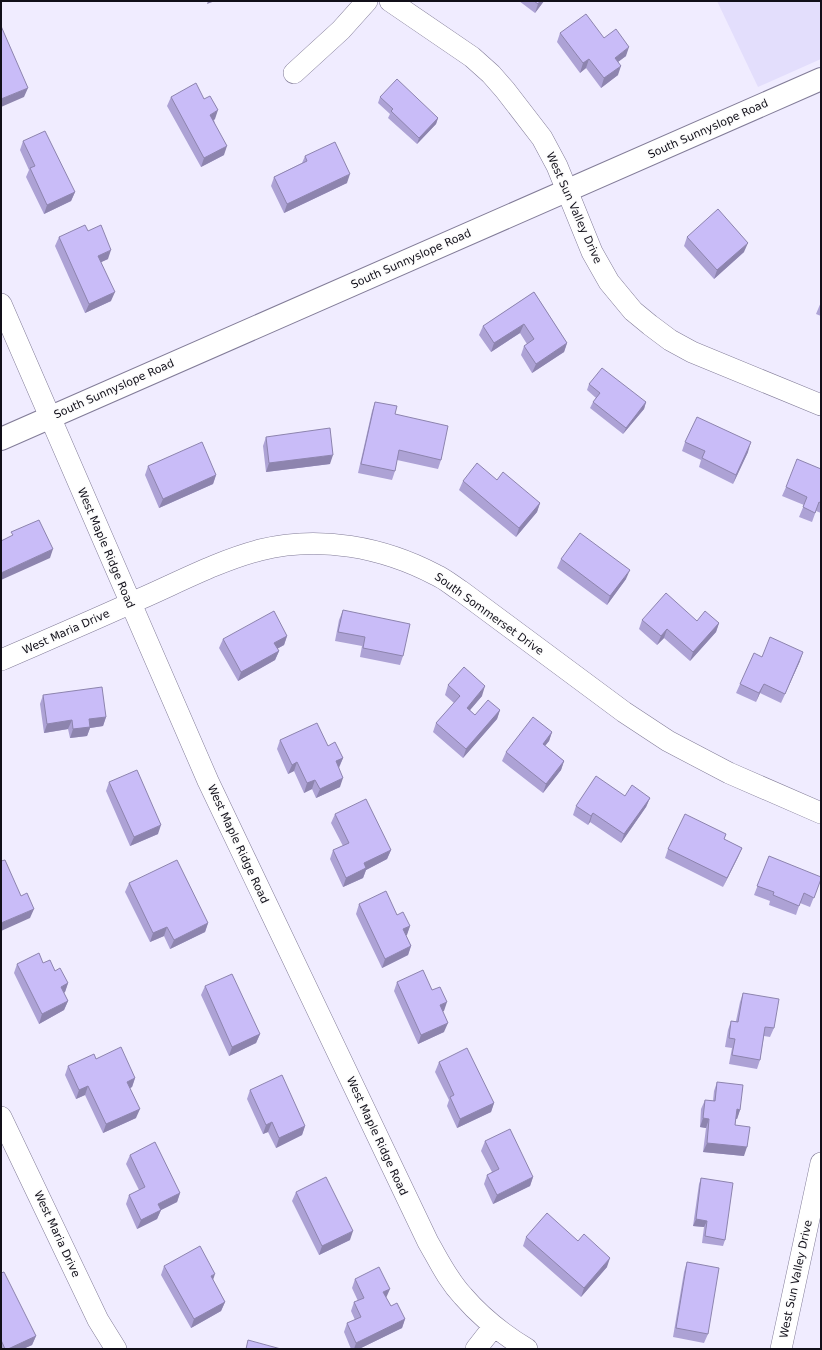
<svg xmlns="http://www.w3.org/2000/svg" width="822" height="1350" font-family="'DejaVu Sans',sans-serif">
  <style>
    .built { fill: #e3defc }
    .lines { fill: none; stroke-linecap: round; stroke-linejoin: round }
    .minor-casing { stroke: #827c98; stroke-width: 22 }
    .tertiary-casing { stroke: #827c98; stroke-width: 24 }
    .minor { stroke: #fff; stroke-width: 21 }
    .tertiary { stroke: #fff; stroke-width: 22 }
    .wall { fill: #ada2d5 }
    .shaded-wall { fill: #8d84ae }
    .building { fill: #c9bcf8; stroke: #8d84ae }
    .labels { text-anchor: middle; dominant-baseline: central; stroke-width: 3; stroke-linejoin: round; paint-order: stroke }
    .street-label { font-size: 11px; fill: #110f19; stroke: #fcfcfc }
  </style>
  <rect width="100%" height="100%" fill="#f0ecff"/>
  <path class="built" d="M717,1H821V59L758,87Z"/>
  <g class="lines">
    <g class="minor-casing">
      <path id="minor" d="M390,1L472,57L491,74L505,90L542,138L557,166L592,252L609,282L633,311L650,325L670,340L692,352L821,405
        M294,73L341,30L367,1
        M1,304L208,781L428,1242C439,1261 448,1280 463,1296C481,1317 504,1335 527,1349
        M1,660C47,640 94,620 140,599C179,582 218,561 260,550C319,535 383,547 436,575C445,579 453,586 461,591L624,712L668,741L729,773L821,813
        M1,1117L98,1320L116,1349
        M476,1349L494,1326
        M781,1349L821,1163"/>
    </g>
    <g class="tertiary-casing">
      <path id="tertiary" d="M1,439L821,79"/>
    </g>
    <use href="#minor" class="minor"/>
    <use href="#tertiary" class="tertiary"/>
  </g>
  <path class="wall" d="M519,1H544L535,13Z
    M560,33L604,38L626,56L618,62V75L601,88L586,68L580,73L557,42Z
    M171,97L215,119L214,120L224,155L201,167L167,106Z
    M380,97L438,118L436,124L417,144L388,118L390,114L378,103Z
    M23,141L75,192L71,201L44,214L26,177L29,170L20,150Z
    M305,156L347,183L284,213L271,186L274,177L302,163Z
    M88,231L108,259L101,262L111,301L85,313L55,246L59,237Z
    M687,237L744,252L714,279L684,246Z
    M534,292L567,343L564,352L532,373L521,355L524,346L527,344L520,333L491,352L479,335L483,326Z
    M821,302V316L816,314Z
    M589,384L646,402L644,409L623,434L590,408L593,402L596,398L587,390Z
    M375,402L395,414L441,460L438,469L397,460L395,471L392,480L358,473L372,411Z
    M266,437L330,464L266,472L263,446Z
    M685,442L748,452L733,484L699,467L701,460L682,451Z
    M148,466L216,475L213,484L159,508L145,475Z
    M821,469V513L816,511L812,522L799,517L804,505L782,496L786,487Z
    M497,480L540,503L537,512L516,537L459,490L463,481Z
    M561,559L626,579L607,605L557,568Z
    M343,610L403,656L400,665L360,657L362,646L335,641L339,620Z
    M642,620L697,621L719,623L716,632L690,661L664,638L657,645L639,629Z
    M287,636L284,645L277,649L279,651L275,660L238,681L219,648L223,639Z
    M762,657L800,661L781,703L760,693L756,702L736,693L740,684Z
    M448,685L482,696L470,710L475,715L500,710L497,719L463,758L433,732L436,723L454,703L445,695Z
    M43,695L106,717L103,726L90,728L87,736L70,738L68,729L44,733L40,704Z
    M552,732L549,741L545,746L564,761L561,770L543,793L502,761L506,752Z
    M280,740L328,746L343,758L339,768L340,787L316,798L312,789L304,793L294,771L288,774L277,749Z
    M109,782L158,834L130,846L106,791Z
    M625,796L650,798L646,807L621,843L590,822L588,825L573,815L576,806Z
    M335,814L391,850L387,859L366,870L363,878L343,887L330,859L333,850L343,846L331,823Z
    M726,834L724,839L742,848L738,857L723,887L665,858L668,849Z
    M769,856L821,879L810,907L800,903L796,915L769,905L770,901L754,895Z
    M129,883L208,923L205,932L170,949L164,936L150,942L125,892Z
    M359,904L397,915L410,926L406,936L411,946L408,955L382,968L356,914Z
    M43,963L55,971L68,983L65,992L64,993L68,1001L64,1010L39,1024L14,973L17,964Z
    M397,982L432,990L444,1011H442L444,1032L418,1044L394,991Z
    M205,986L260,1034L256,1043L229,1056L201,995Z
    M743,993L774,1028L770,1037L764,1036L760,1060L757,1069L729,1064L732,1048L725,1047L728,1030L731,1021H736L740,1002Z
    M96,1059L135,1078L132,1087L130,1088L136,1118L103,1133L85,1095L76,1099L65,1075L68,1066Z
    M439,1062L494,1103L491,1112L457,1128L447,1106L449,1100L435,1072Z
    M717,1082L740,1110L737,1119H736L735,1125L744,1156L703,1152L706,1128L700,1127L701,1109L705,1100L713,1101L714,1091Z
    M250,1090L305,1126L302,1135L276,1148L268,1132L263,1134L247,1099Z
    M485,1141L533,1177L530,1186L493,1204L484,1184L487,1175L492,1172L481,1151Z
    M130,1155L180,1193L177,1202L161,1210L157,1219L137,1229L126,1204L129,1195L139,1190L126,1164Z
    M701,1178L725,1240L723,1246L702,1243L704,1227L693,1226L699,1184Z
    M296,1192L350,1240L319,1255L292,1201Z
    M526,1237L607,1267L581,1297L523,1246Z
    M687,1262L708,1334L704,1343L673,1337L684,1272Z
    M164,1266L213,1280L225,1302L221,1311L191,1328L161,1275Z
    M1,1273L36,1336L32,1345L23,1349H1Z
    M355,1279L386,1298L391,1306L405,1319L402,1328L359,1349H351L344,1332L347,1323L355,1320L351,1311L354,1302L358,1301L352,1288Z"/>
  <path class="shaded-wall" d="M208,1H215L207,4Z
    M540,1H544L535,13L538,4Z
    M629,47L626,56L611,67L615,58Z
    M589,59L586,68L580,73L583,63Z
    M621,66L618,75L601,88L604,78Z
    M28,88L24,97L1,107V99Z
    M218,110L215,119L207,124L210,115Z
    M438,118L436,124L417,144L419,138Z
    M227,146L224,155L201,167L204,158Z
    M350,174L347,183L284,213L287,204Z
    M75,192L71,201L44,214L47,205Z
    M748,243L744,252L714,279L717,270Z
    M111,250L108,259L95,265L98,256Z
    M115,292L111,301L85,313L89,304Z
    M524,324L520,333L491,352L494,343Z
    M567,343L564,352L532,373L536,364Z
    M646,402L644,409L623,434L626,428Z
    M751,442L748,452L733,484L736,475Z
    M333,455L330,464L266,472L269,463Z
    M216,475L213,484L159,508L163,499Z
    M540,503L537,512L516,537L519,528Z
    M53,549L50,558L1,580V573Z
    M630,570L626,579L607,605L610,596Z
    M719,623L716,632L690,661L693,652Z
    M667,629L664,638L657,645L661,636Z
    M287,636L284,645L271,652L274,643Z
    M279,651L275,660L238,681L241,672Z
    M803,652L800,661L781,703L785,694Z
    M764,684L756,702L759,693Z
    M485,686L482,696L464,717L467,708Z
    M500,710L497,719L463,758L466,749Z
    M106,717L103,726L90,728L87,736L70,738L73,729L89,719Z
    M72,720L68,729L44,733L47,724Z
    M552,732L549,741L539,753L543,744Z
    M343,758L339,767L333,771L336,761Z
    M564,761L561,770L543,793L546,784Z
    M297,762L294,771L288,774L292,765Z
    M343,778L340,787L316,798L320,789Z
    M315,780L312,789L304,793L307,783Z
    M650,798L646,807L621,843L624,834Z
    M593,813L590,822L588,825L591,816Z
    M161,825L158,834L130,846L134,837Z
    M742,848L738,857L723,887L727,878Z
    M391,850L387,859L366,870L363,878L343,887L346,878L364,863Z
    M34,909L30,918L1,931V923Z
    M208,923L205,932L170,949L174,940Z
    M410,926L407,935L400,938L403,929Z
    M167,927L164,936L150,942L153,933Z
    M411,946L408,955L382,968L385,959Z
    M68,983L65,992L57,996L61,987Z
    M68,1001L64,1010L39,1024L42,1014Z
    M447,1002L444,1011L436,1014L440,1005Z
    M448,1023L444,1032L418,1044L421,1035Z
    M260,1034L256,1043L229,1056L232,1047Z
    M135,1078L132,1087L124,1091L127,1082Z
    M88,1086L85,1095L76,1099L79,1090Z
    M494,1103L491,1112L457,1128L460,1119Z
    M140,1109L136,1118L103,1133L106,1124Z
    M737,1109L740,1110L737,1119L734,1118Z
    M703,1118L709,1119L706,1128L700,1127Z
    M272,1122L268,1132L263,1134L266,1125Z
    M305,1126L302,1135L276,1148L279,1138Z
    M707,1143L747,1147L744,1156L703,1152Z
    M533,1177L530,1186L493,1204L497,1195Z
    M180,1193L177,1202L161,1210L157,1219L137,1229L141,1220L158,1204Z
    M696,1219L707,1221L704,1227L693,1226Z
    M353,1231L350,1240L319,1255L322,1246Z
    M610,1258L607,1267L581,1297L584,1288Z
    M215,1274L212,1283L211,1276Z
    M390,1289L386,1298L383,1292Z
    M225,1302L221,1311L191,1328L194,1319Z
    M405,1319L402,1328L359,1349H354L356,1343Z
    M36,1336L32,1345L23,1349H8Z"/>
  <path class="building" d="M534,1H540L538,4Z
    M586,14L604,38L616,29L629,47L615,58L621,66L604,78L589,59L583,63L560,33Z
    M1,26L28,88L1,99Z
    M397,79L438,118L419,138L391,111L393,109L380,97Z
    M196,83L204,99L210,96L218,110L210,115L227,146L204,158L171,97Z
    M45,131L75,192L47,205L30,168L35,166L23,141Z
    M335,142L350,174L287,204L274,177L307,161L305,156Z
    M718,209L748,243L717,270L687,237Z
    M85,225L88,231L101,225L111,250L98,256L115,292L89,304L59,237Z
    M534,292L567,343L536,364L524,346L534,339L524,324L494,343L483,326Z
    M602,368L646,402L626,428L593,402L600,393L589,384Z
    M375,402L397,406L395,414L448,426L441,460L399,450L395,471L361,464Z
    M697,417L751,442L736,475L702,458L705,451L685,442Z
    M330,428L333,455L269,463L266,437Z
    M202,442L216,475L163,499L148,466Z
    M797,459L821,469V503L819,502L815,513L803,507L807,497L786,487Z
    M477,463L497,480L503,472L540,503L519,528L463,481Z
    M39,520L53,549L1,573V541L13,535L11,532Z
    M580,533L630,570L610,596L561,559Z
    M666,593L697,621L705,611L719,623L693,652L667,629L661,636L642,620Z
    M343,610L410,624L403,656L363,648L365,637L338,632Z
    M274,611L287,636L274,643L279,651L241,672L223,639Z
    M770,637L803,652L785,694L764,684L759,693L740,684L754,653L762,657Z
    M464,667L485,686L467,708L475,715L488,700L500,710L466,749L436,723L460,696L448,685Z
    M102,687L106,717L89,719L90,727L73,729L72,720L47,724L43,695Z
    M533,717L552,732L543,744L564,761L546,784L506,752Z
    M317,723L328,746L335,742L343,758L336,761L343,778L320,789L315,780L307,783L297,762L292,765L280,740Z
    M137,770L161,825L134,837L109,782Z
    M596,776L625,796L632,785L650,798L624,834L593,813L591,816L576,806Z
    M366,799L391,850L364,863L366,868L346,878L333,850L349,843L335,814Z
    M685,814L726,834L724,839L742,848L727,878L668,849Z
    M769,856L821,877V879L814,898L804,893L799,906L773,895L774,892L757,886Z
    M5,860L21,896L27,893L34,909L1,923V861Z
    M177,860L208,923L174,940L167,927L153,933L129,883Z
    M386,891L397,915L403,912L410,926L403,929L411,946L385,959L359,904Z
    M39,953L43,963L50,960L55,971L60,968L68,983L61,987L68,1001L42,1014L17,964Z
    M423,970L432,990L440,987L447,1002L440,1005L448,1023L421,1035L397,982Z
    M232,974L260,1034L232,1047L205,986Z
    M743,993L779,999L774,1028L765,1027L760,1060L732,1055L735,1039L729,1038L731,1021L738,1022Z
    M121,1047L135,1078L127,1082L140,1109L106,1124L88,1086L79,1090L68,1066L94,1054L96,1059Z
    M467,1048L494,1103L460,1119L450,1097L454,1095L439,1062Z
    M282,1075L305,1126L279,1138L272,1122L266,1125L250,1090Z
    M717,1082L743,1085L740,1110L737,1109L735,1125L750,1127L747,1147L707,1143L709,1119L703,1118L705,1100L715,1101Z
    M510,1129L533,1177L497,1195L487,1175L499,1169L485,1141Z
    M155,1142L180,1193L158,1204L161,1210L141,1220L129,1195L145,1187L130,1155Z
    M326,1177L353,1231L322,1246L296,1192Z
    M701,1178L733,1183L725,1240L705,1236L707,1221L696,1219Z
    M547,1213L578,1241L584,1234L610,1258L584,1288L526,1237Z
    M200,1246L215,1274L211,1276L225,1302L194,1319L164,1266Z
    M687,1262L719,1268L708,1334L676,1328Z
    M379,1267L390,1289L383,1292L391,1306L397,1303L405,1319L356,1343L347,1323L361,1317L354,1302L364,1298L355,1279Z
    M4,1272L36,1336L8,1349H5L1,1340V1273Z
    M248,1340L281,1349H246Z"/>
  <g class="labels">
    <g class="street-label">
      <text transform="translate(708 129) rotate(-24)">South Sunnyslope Road</text>
      <text transform="translate(574 208) rotate(66)">West Sun Valley Drive</text>
      <text transform="translate(411 259) rotate(-24)">South Sunnyslope Road</text>
      <text transform="translate(114 389) rotate(-24)">South Sunnyslope Road</text>
      <text transform="translate(106 548) rotate(67)">West Maple Ridge Road</text>
      <text transform="translate(489 614) rotate(36)">South Sommerset Drive</text>
      <text transform="translate(66 632) rotate(-24)">West Maria Drive</text>
      <text transform="translate(238 844) rotate(65)">West Maple Ridge Road</text>
      <text transform="translate(377 1136) rotate(65)">West Maple Ridge Road</text>
      <text transform="translate(57 1234) rotate(65)">West Maria Drive</text>
      <text transform="translate(796 1279) rotate(-78)">West Sun Valley Drive</text>
    </g>
  </g>
  <rect width="822" height="1350" fill="none" stroke="#110f19" stroke-width="4"/>
</svg>
